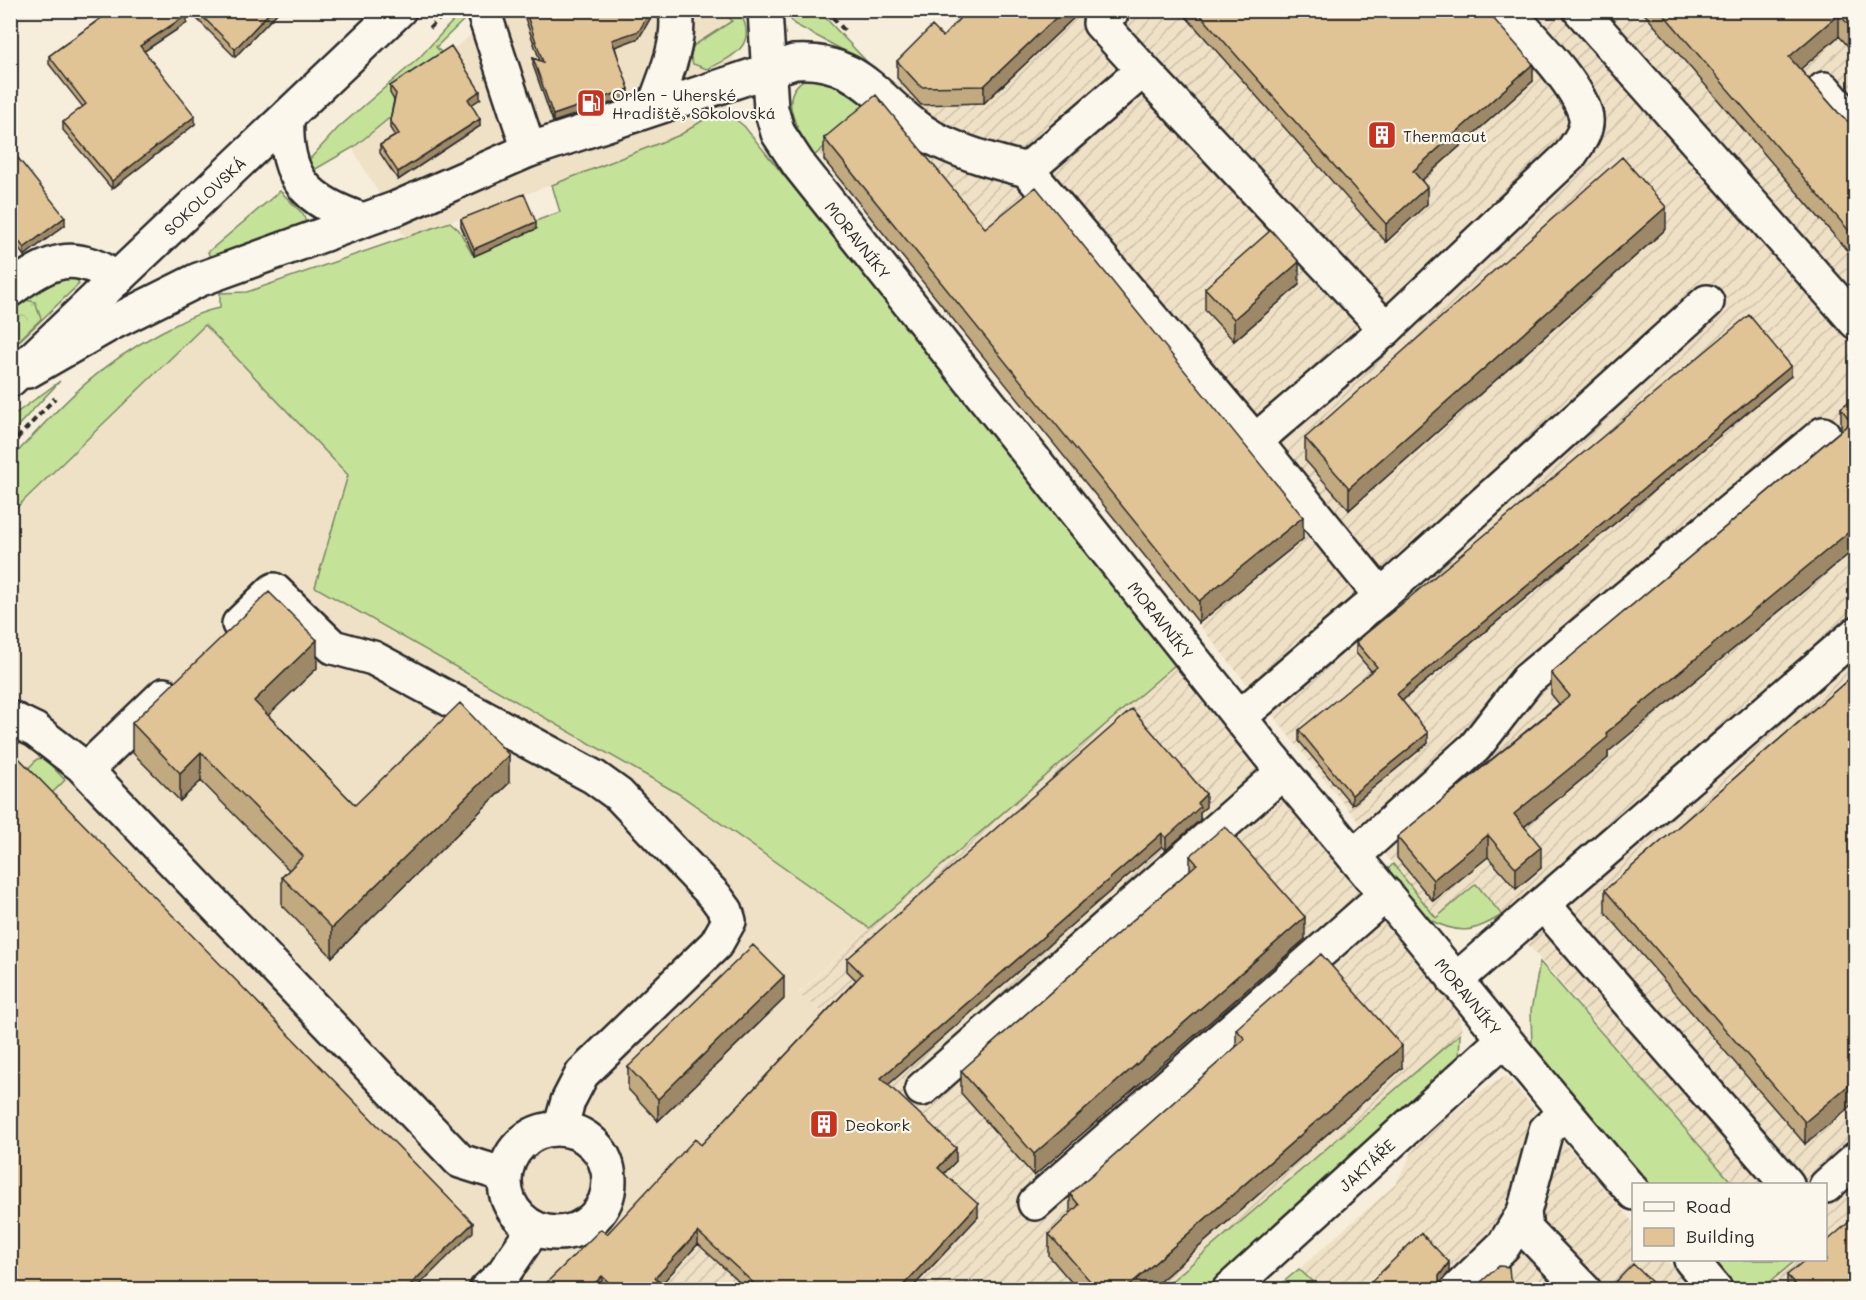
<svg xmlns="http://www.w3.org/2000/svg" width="1866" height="1300" font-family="Mali,sans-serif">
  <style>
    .built { fill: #efe1c6 }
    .industrial { fill: url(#industrial-furrows) }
    .grass { fill: #c5e299; stroke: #788662; stroke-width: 1.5 }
    .forest { fill: url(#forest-crowns); stroke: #788662; stroke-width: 1.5 }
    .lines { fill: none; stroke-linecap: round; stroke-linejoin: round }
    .minor-casing { stroke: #2b2b2b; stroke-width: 38 }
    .major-casing { stroke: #2b2b2b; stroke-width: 38 }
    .path { stroke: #2b2b2b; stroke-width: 4; stroke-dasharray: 6 4.5; stroke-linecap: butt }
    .minor { stroke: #fbf7ec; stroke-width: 33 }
    .major { stroke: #fbf7ec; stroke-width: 33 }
    .wall { fill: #c1a980; stroke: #2b2b2b; stroke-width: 1.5 }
    .shaded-wall { fill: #9d8968; stroke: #2b2b2b; stroke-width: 1.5 }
    .building { fill: #e0c495; stroke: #2b2b2b; stroke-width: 1.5 }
    .labels { text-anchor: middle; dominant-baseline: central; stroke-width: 4.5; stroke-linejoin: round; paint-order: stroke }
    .poi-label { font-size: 16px; fill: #2b2b2b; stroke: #fbf7ec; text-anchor: start }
    .street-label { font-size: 16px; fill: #2b2b2b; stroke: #fbf7ec }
  </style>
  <defs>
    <pattern id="industrial-furrows" width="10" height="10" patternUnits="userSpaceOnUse" patternTransform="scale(1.5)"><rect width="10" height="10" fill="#efe1c6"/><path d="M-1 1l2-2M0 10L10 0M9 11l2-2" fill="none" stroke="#cdc1aa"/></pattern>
    <pattern id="forest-crowns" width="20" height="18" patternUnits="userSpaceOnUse" patternTransform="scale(1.5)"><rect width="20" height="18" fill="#c5e299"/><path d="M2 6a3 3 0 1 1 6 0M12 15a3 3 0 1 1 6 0" fill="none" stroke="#a9c284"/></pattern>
  </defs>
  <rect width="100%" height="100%" fill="#f6eddb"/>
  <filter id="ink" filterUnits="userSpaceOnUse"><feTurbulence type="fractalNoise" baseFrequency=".0167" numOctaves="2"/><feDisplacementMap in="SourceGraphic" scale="12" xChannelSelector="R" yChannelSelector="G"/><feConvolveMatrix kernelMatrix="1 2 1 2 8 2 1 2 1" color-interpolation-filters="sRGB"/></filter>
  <g filter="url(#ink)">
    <path class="built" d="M501,11H723L735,23L730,120L405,238L345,136Z
      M205,325L635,768L678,793L869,928L798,993L831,1019L555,1289L11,1290V515Z"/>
    <path class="industrial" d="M981,11H1855V1289H1765L1763,1287L1796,1260H1826V1184H1733L1477,885L1436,918L818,153L900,78Z
      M1176,664L1459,1014L1462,1032L1460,1034L1161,1289L555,1290L831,1018L798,994L869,928Z
      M1506,1076L1633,1222L1634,1260H1666L1692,1289L1275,1290L1396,1184L1418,1141L1475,1095Z"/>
    <path class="grass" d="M462,11H511L503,17L473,11L436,47L445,56L399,110L354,147L314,170L308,161L338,128L419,58Z
      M724,11H739C759,44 735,56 707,69L693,64L690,56L693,46L732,21Z
      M785,11H819L869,64L794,24Z
      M811,76L822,78L868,107L813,157C800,131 771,93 811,76Z
      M714,113H727L744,126L1176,664L869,928L679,794L315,587L348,475L205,325L11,513V459C61,405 95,367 161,332C181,322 198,312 220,308V293L247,292L450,222L459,230L472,254L533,222L560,212L552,185L680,135Z
      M280,191L303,214L307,225L212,263L208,252Z
      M49,272L74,274L79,284L11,349V303Z
      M60,381L11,433V417Z
      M44,758L65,780L48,797L24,773L37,759Z
      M1393,864L1436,918L1476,884L1502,915C1473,933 1459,935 1428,919L1388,869Z
      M1540,962L1733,1184H1645L1532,1048L1531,1011Z
      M1460,1034L1459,1061L1208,1289L1161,1290Z
      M1707,1260H1796L1764,1287L1765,1290L1733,1289Z
      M1299,1269L1320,1289H1275Z"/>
    <path class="forest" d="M17,298L35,302L41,319L11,348V304Z"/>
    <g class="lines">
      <g class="minor-casing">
        <g id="minor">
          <path id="s1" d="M765,10L771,109L778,133L799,165L1283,772C1402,911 1514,1055 1634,1193"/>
          <path d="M1580,10L1856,322"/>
          <path d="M485,16L529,150"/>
          <path d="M1143,70L1386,329"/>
          <path d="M1824,89L1856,127"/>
          <path d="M654,107C665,77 681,42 676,10"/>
          <path d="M287,119C284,179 308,202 363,220"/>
          <path d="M1027,170L1143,70L1100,23L1113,10"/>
          <path d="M10,290C49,260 74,249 117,279"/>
          <path d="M28,371L110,324L198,280L397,208L529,150L794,62C864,57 881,109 935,139C965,154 995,162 1027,170L1255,441L1386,329L1570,155C1578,143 1590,129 1585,113C1574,79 1531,38 1507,10"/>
          <path d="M1255,441L1381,596"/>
          <path d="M239,624L274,590L333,647L373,658L594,777L619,795L715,896L726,911L729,921L716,944L582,1074L568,1101L560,1129"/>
          <path d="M1241,716L1381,596L1707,302"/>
          <path d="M10,718L35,730L82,766L460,1161L505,1175"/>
          <path d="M86,770L164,695"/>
          <path d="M1355,855L1475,747L1527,680L1823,434"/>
          <path d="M1455,981L1543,904"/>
          <path d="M922,1089L1283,772"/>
          <path d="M1564,1113L1546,1130L1524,1212L1526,1230L1584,1290"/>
          <circle cx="557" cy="1181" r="52"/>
          <path d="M1787,1184L1543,904L1856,634"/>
          <path d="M1826,1186L1856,1159"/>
          <path d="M1035,1203L1386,894"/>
          <path d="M1691,1260L1716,1290"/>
          <path d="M486,1290L503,1274L534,1228"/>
          <path id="s2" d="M1229,1290L1503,1040"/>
          <path d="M1457,1290L1504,1245L1524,1212"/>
        </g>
      </g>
      <g class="major-casing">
        <g id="major">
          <path id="s3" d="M10,380L399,10"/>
        </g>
      </g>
      <path class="path" d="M826,10L846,32
        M430,28L448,10
        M10,446L55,398"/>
      <use href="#minor" class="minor"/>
      <use href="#major" class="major"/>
    </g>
    <path class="wall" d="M96,10H184L187,23L144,51L195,124L112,189L63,130V122L83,107L49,64V56L102,17Z
      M193,10H280L235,57L193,15Z
      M967,10H1082L984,103L921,105L897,78V61L943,37Z
      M1180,10H1486L1533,81L1422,180L1427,204L1386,242Z
      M1641,10H1856V55L1839,36L1800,69L1842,117L1850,123H1856V261Z
      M525,11L654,12L639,38L615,47L629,97L553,122L533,65V58L540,61L525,18Z
      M390,86L480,99L471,104L480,126L398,180L380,153V145L395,136L390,128V120L394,100L390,93Z
      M824,138L985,228L1303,539L1199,623L824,160Z
      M10,148L65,225L24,256L10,237Z
      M461,219L536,229L474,256L461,226Z
      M1666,229L1349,510L1305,460V438Z
      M1299,285L1234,341L1205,310V288Z
      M1791,376L1402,701L1428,743L1352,805L1299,741V730L1372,672L1356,653V642Z
      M1856,396V548L1608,752V758L1524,827L1541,868L1516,889L1488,857L1433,901L1397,858V837L1559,704L1551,694V673L1841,430V408Z
      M317,668L268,715L355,805L509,783L332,957L282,905V877L289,870L201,781L180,801L132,752V723Z
      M1856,673L1805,1144L1605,912V890Z
      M1206,807L1200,812V820L1166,850L1162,846L887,1085L956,1161L944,1173L978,1217L910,1290H748L698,1244L661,1284L667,1290H604L602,1288L601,1290H539L607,1234L701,1145L856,980L847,971V959Z
      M1190,856L1305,939L1034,1176L961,1093V1071L1190,870Z
      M784,999L658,1121L628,1089V1067Z
      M1236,1029L1402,1068L1150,1290H1078L1049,1256V1234L1070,1214V1194L1236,1047Z
      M1787,1275L1856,1290H1787Z"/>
    <path class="shaded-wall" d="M272,10H280L235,57V49Z
      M651,10H655L639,38L612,48V40Z
      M1064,10H1082L984,103V86Z
      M1839,14V36L1789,79V57Z
      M187,15V23L140,54V46Z
      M1533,64V81L1413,188V171Z
      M629,89V97L553,122V115Z
      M480,91V99L468,107V99Z
      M195,116V124L112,189V181Z
      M480,119V126L398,180V172Z
      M1427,187V204L1386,242V224Z
      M1666,207V229L1349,510V488Z
      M65,217V225L24,256V248Z
      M536,222V229L474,256V249Z
      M1299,262V285L1234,341V319Z
      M1791,366V376L1397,705V694Z
      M1303,517V539L1199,623V601Z
      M1856,526V548L1608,752V758L1514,835V814L1606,733Z
      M317,640V668L254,729V701Z
      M1428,733V743L1352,805V795Z
      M201,752V781L180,801V773Z
      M509,755V783L332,957V928Z
      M1206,794V807L1200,812V820L1166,850V838L1197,803Z
      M1162,833V846L881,1091V1078Z
      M1488,835V857L1433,901V880Z
      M1541,847V868L1516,889V868Z
      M1305,917V939L1034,1176V1154Z
      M784,976V999L658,1121V1099Z
      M1402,1046V1068L1150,1290H1124Z
      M1856,1079V1102L1805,1144V1122Z
      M956,1148V1161L938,1180V1168Z
      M978,1204V1217L910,1290H899Z
      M473,1223V1232L414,1290H405Z
      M698,1232V1244L656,1290L655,1278Z
      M1449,1262V1272L1439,1285V1276Z
      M602,1276V1288L601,1290H588Z"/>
    <path class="building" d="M103,10H184L187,15L140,46L195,116L112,181L63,122L86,104L49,56L107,14Z
      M196,10H272L235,49Z
      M651,10L639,31L612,40L629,89L553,115L533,58L543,62L525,10Z
      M967,10H1064L984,86L921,87L897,61L932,26L943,37Z
      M1196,10H1486L1533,64L1413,171L1427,187L1386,224Z
      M1660,10H1856V33L1839,14L1789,57L1842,117L1850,123H1856V239Z
      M451,46L480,91L468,99L480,119L398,172L380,145L399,134L390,120L396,94L390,86Z
      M876,95L985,228L1036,187L1303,517L1199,601L824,138Z
      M10,148L65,217L24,248L10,230Z
      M1622,157L1666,207L1349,488L1305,438Z
      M524,194L536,222L474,249L461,219Z
      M1271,230L1299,262L1234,319L1205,288Z
      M1749,315L1791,366L1397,694L1428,733L1352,795L1299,730L1377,667L1356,642Z
      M1856,396V526L1606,733L1608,737L1514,814L1541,847L1516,868L1488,835L1433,880L1397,837L1570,696L1551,673L1851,422L1841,408Z
      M269,592L317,640L254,701L355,805L460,703L509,755L332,928L282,877L303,856L201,752L180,773L132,723Z
      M1856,673V1079L1805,1122L1605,890Z
      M1132,709L1206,794L1197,803L1200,807L1166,838L1162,833L881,1078L956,1148L938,1168L978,1204L899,1290H761L698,1232L655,1278L667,1290H617L602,1276L588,1290H539L601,1229L607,1234L695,1139L701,1145L862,974L847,959Z
      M10,749L473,1223L405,1290H10Z
      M1225,826L1305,917L1034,1154L961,1071L1197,864L1190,856Z
      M753,945L784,976L658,1099L628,1067Z
      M1321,954L1402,1046L1124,1290H1098L1049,1234L1079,1205L1070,1194L1245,1039L1236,1029Z
      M1856,1216V1290H1800L1787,1275L1805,1260H1826V1242Z
      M1421,1233L1449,1262L1439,1276V1285L1442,1290H1372L1368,1285Z
      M1633,1264L1656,1286L1653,1290H1608Z
      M1499,1266L1509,1267L1510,1279L1521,1290H1472Z"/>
  </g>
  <defs>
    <g id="fuel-square" transform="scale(1.5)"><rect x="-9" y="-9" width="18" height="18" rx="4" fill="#c8321e" stroke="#fbf7ec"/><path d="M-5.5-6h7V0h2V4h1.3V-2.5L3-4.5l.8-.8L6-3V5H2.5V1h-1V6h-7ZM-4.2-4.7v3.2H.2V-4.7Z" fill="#fff"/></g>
    <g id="building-square" transform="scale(1.5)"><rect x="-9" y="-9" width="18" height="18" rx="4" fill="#c8321e" stroke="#fbf7ec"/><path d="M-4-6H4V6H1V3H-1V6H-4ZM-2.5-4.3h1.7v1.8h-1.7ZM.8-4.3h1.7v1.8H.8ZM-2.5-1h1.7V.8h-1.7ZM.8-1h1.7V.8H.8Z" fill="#fff"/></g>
  </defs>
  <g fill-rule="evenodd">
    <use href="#fuel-square" x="591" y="103"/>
    <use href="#building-square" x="1382" y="135"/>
    <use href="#building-square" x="824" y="1124"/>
  </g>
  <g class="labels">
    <g class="poi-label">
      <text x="612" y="94">Orlen - Uherské<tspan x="612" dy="18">Hradiště, Sokolovská</tspan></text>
      <text x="1403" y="135">Thermacut</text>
      <text x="845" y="1124">Deokork</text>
    </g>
    <g class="street-label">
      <text stroke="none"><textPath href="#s3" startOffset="268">SOKOLOVSKÁ</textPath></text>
      <text stroke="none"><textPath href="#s1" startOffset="258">MORAVNÍKY</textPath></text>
      <text stroke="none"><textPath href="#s1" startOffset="744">MORAVNÍKY</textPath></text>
      <text stroke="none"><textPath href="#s1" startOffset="1230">MORAVNÍKY</textPath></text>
      <text stroke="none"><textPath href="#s2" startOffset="186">JAKTÁŘE</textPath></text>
    </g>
  </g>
  <rect width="1866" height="1300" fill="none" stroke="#fbf7ec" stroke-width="36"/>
  <rect x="18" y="18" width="1830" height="1264" fill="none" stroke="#2b2b2b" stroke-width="2" filter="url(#ink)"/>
  <rect x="1632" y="1183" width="195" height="78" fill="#fbf7ec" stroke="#a8a59f" stroke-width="1.5"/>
  <rect x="1644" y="1202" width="30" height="9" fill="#fbf7ec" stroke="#a8a59f" stroke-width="1.5"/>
  <text x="1686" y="1213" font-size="18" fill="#2b2b2b">Road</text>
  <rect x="1644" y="1228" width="30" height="18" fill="#e0c495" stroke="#a8a59f" stroke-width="1.5"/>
  <text x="1686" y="1243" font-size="18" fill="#2b2b2b">Building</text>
</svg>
